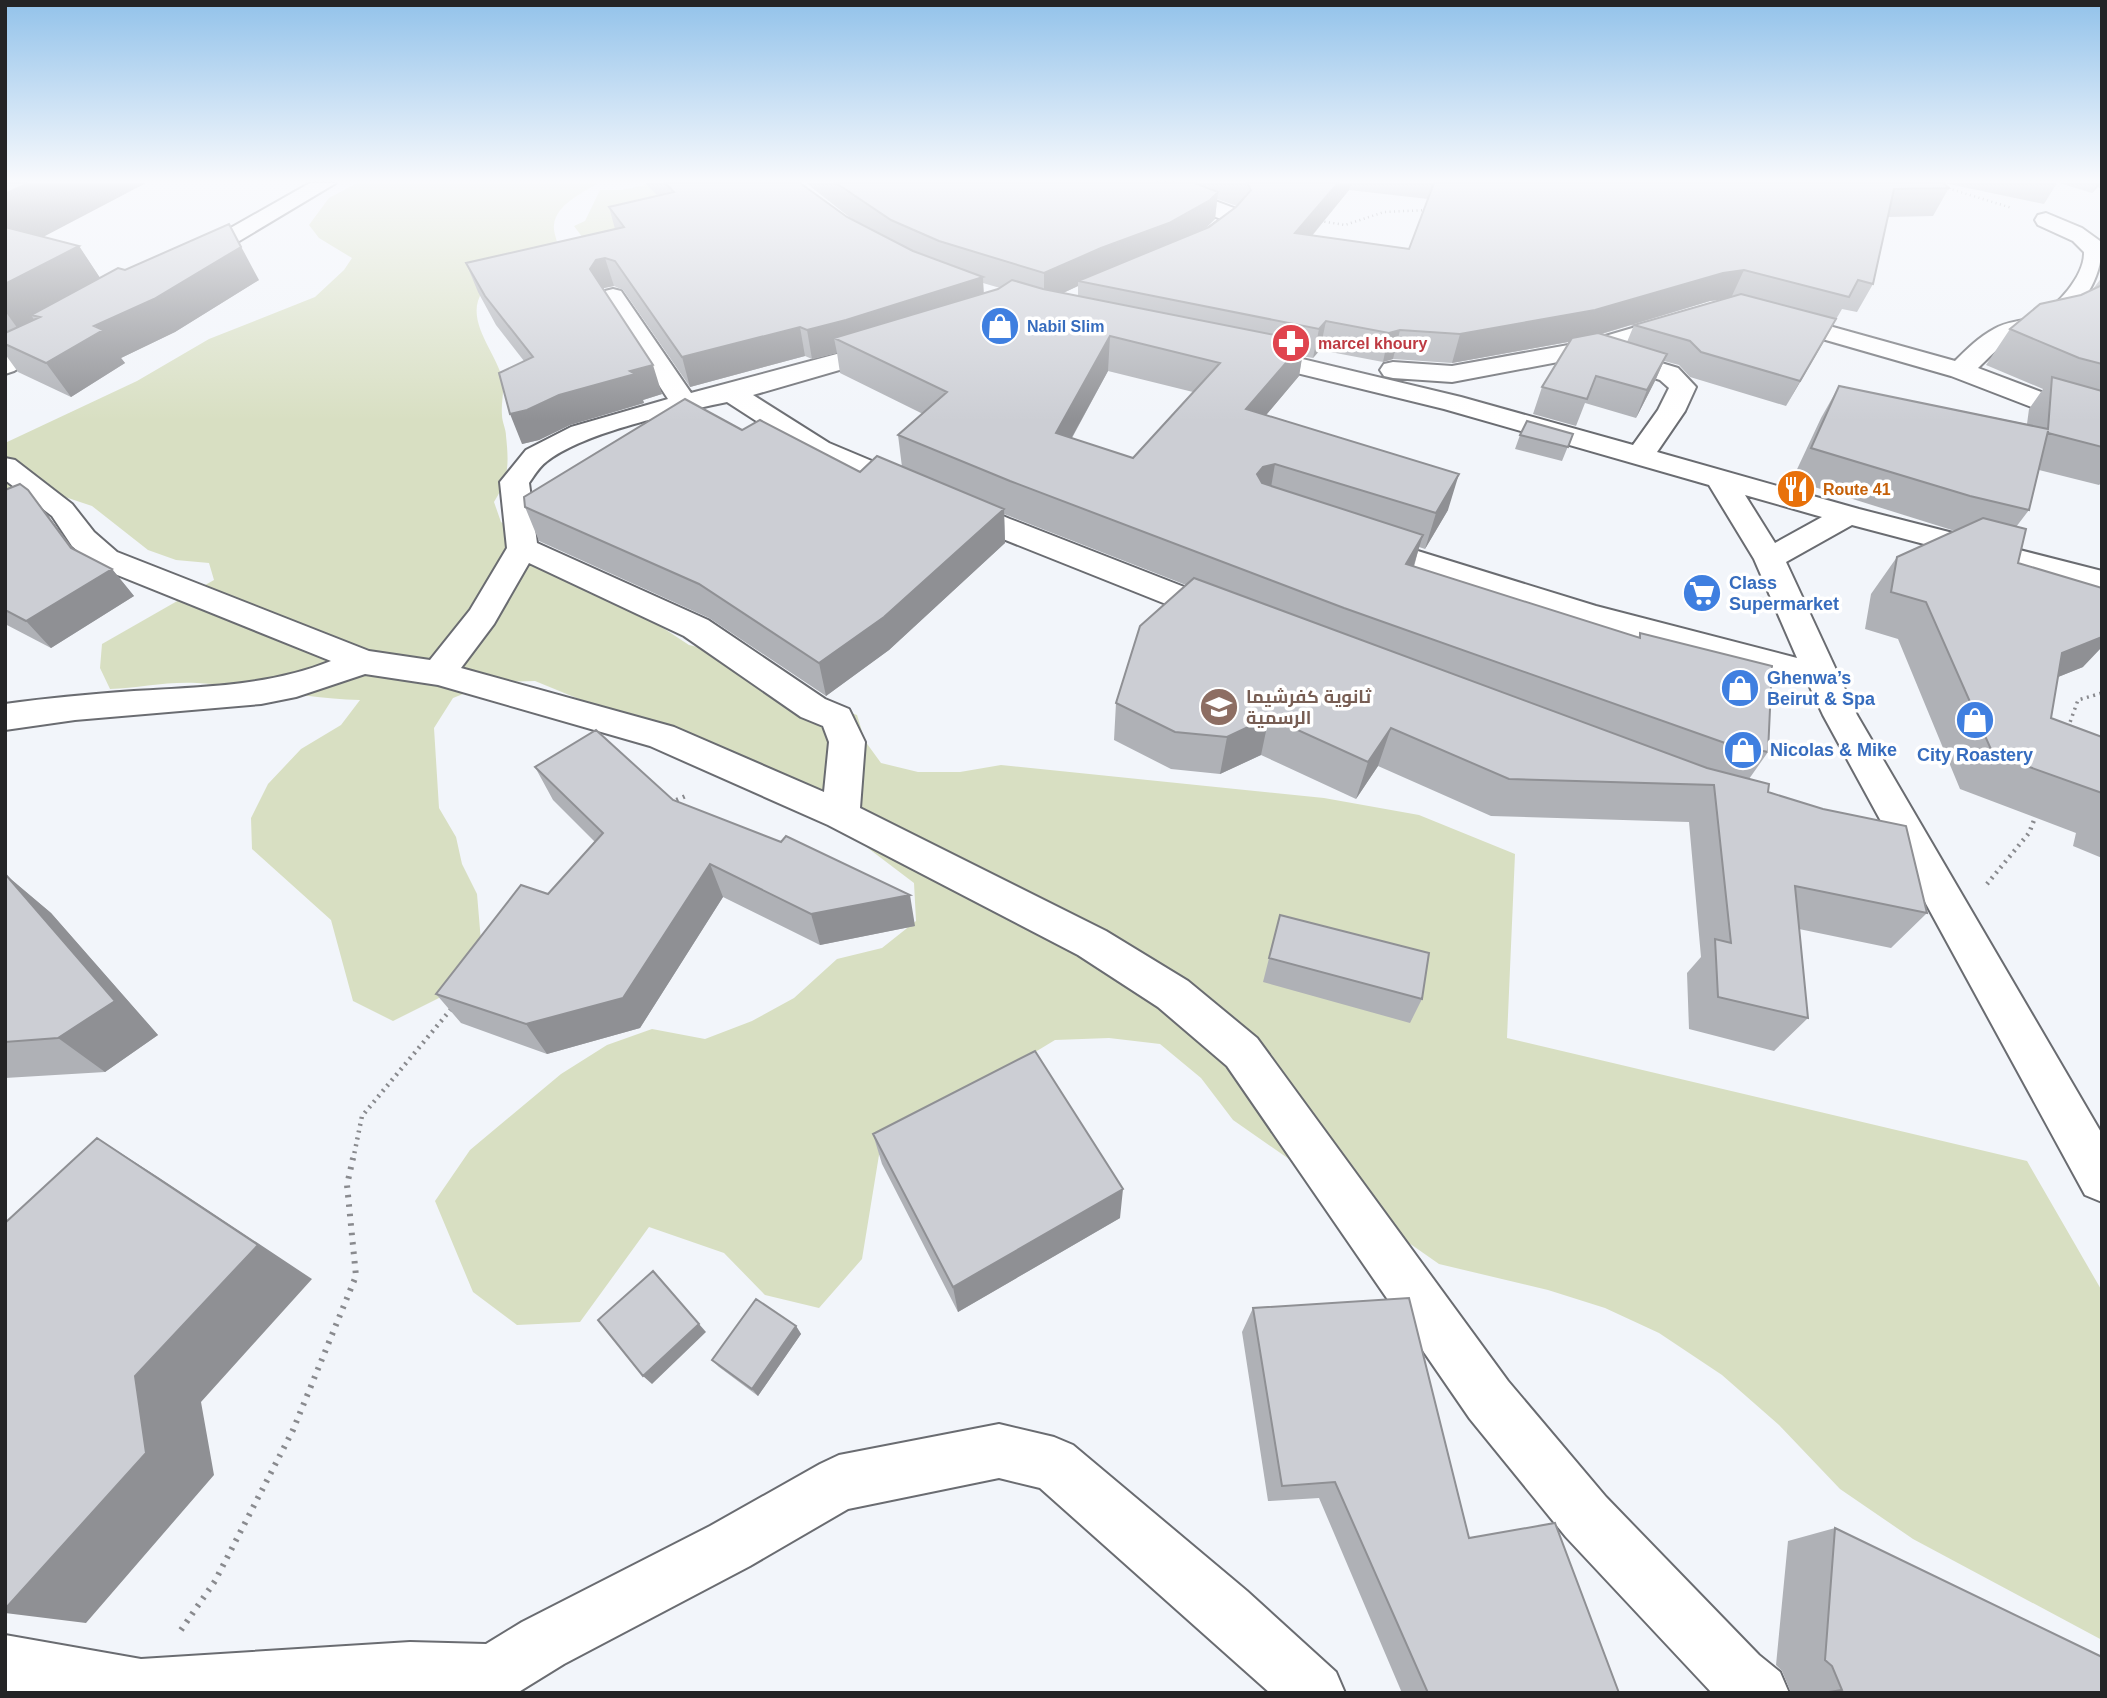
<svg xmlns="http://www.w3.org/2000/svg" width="2107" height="1698" font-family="Helvetica,Cairo,sans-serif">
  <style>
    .green { fill: #d8dfc2 }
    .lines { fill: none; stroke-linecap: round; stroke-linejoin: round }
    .minor-casing { stroke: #6a6c71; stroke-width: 4 }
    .path-far3 { stroke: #898a8e; stroke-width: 2.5; stroke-dasharray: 1 3.5; stroke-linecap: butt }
    .path-far2 { stroke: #898a8e; stroke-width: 3.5; stroke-dasharray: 2 4.5; stroke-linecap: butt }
    .path-far1 { stroke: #898a8e; stroke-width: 4.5; stroke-dasharray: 2 5; stroke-linecap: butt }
    .path { stroke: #898a8e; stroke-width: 6; stroke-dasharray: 2.5 7; stroke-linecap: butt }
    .minor { fill: #fff; fill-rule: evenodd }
    .wall { fill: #afb1b6; fill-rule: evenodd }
    .shaded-wall { fill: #8f9094 }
    .building { fill: #ccced4; stroke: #8f9094; stroke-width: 2; fill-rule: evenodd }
    .labels { text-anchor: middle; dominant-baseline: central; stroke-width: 7; stroke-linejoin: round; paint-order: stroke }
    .far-shop-label { font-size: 16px; font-weight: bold; fill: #366cbe; stroke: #fff; text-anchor: start }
    .far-health-label { font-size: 16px; font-weight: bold; fill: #be3a42; stroke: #fff; text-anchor: start }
    .far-food-label { font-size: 16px; font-weight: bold; fill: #c56008; stroke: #fff; text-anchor: start }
    .shop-label { font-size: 18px; font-weight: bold; fill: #366cbe; stroke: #fff; text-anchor: start }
    .education-label { font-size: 18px; font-weight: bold; fill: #785e54; stroke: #fff; text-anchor: start }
  </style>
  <rect width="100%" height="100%" fill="#f2f5fa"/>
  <path class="green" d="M357,183H598C583,193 556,204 554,225C553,231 557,240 558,247C544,255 490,283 483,291C462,320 499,355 503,382C504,393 501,404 502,415C502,422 506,429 506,436C509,464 509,478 494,502L501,522L689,645L765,663L815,701L857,715L865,741L881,763L918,772H960L1001,765L1324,798L1419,815L1515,854L1507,1038L2027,1161L2102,1291V1640L1913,1539L1840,1489L1779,1425L1722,1375L1659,1333L1605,1308L1548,1290L1439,1264L1233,1120L1201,1078L1160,1044L1109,1038L1055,1040L1017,1063L924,1132L879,1155L862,1259L819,1308L765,1295L724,1253L649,1227L580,1322L517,1325L473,1292L435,1201L470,1150L561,1074L607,1045L652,1029L705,1039L752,1021L794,998L837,959L882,948L916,921L914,883L852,836L613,713L535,681L493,682L453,698L434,728L439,808L456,837L462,864L477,894L483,965L439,998L393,1021L353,1001L331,920L252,849L251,818L268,784L301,749L341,725L360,700C305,699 252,686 197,683C169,681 138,688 110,689L100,668L102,644L214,580L209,563L176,560L148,550L92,506L44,490L5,504V443L137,381L209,339L315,297L344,270L352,258L319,238L309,225L329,198Z
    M656,183H780L785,186L583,238L574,226L585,221L600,190H621Z"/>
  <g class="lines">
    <g class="minor-casing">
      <path id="minor" d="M310,183H336L199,265H183L179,260L183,255Z
        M1150,183H1176L1194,193L1242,211L1245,216C1234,232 1213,256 1192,251L1189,246L1192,241L1221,219L1178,203Z
        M2046,213L2082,228L2100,241C2107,270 2080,315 2054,326C2040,332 2024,332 2011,339C1999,347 1988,358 1978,368L2052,396L2102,411V428L2034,408L1951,376L1770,324L1767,319L1770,314L1779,312L1955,361C1967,349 1979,337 1994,329C2007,321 2022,322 2036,316C2057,308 2085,275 2084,252L2073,241L2038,225L2035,220L2038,215Z
        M613,289L621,291L691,393L889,340L898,343L902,348L898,353L753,395L829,443L1010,519L1233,606L1238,614L1233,622L1222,625L1211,622L988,533L809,455L727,402C679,412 583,432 546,462C539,467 534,476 529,483L537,543L708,620L825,699L849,709L865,742L860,808L1106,931L1188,981L1257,1038L1508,1381L1606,1497L1759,1655L1780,1672L1789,1693H1712L1566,1537L1470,1419L1227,1066L1158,1007L1078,955L828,825L650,746L438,685L365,674L296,697L261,704L75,720L5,730V704C48,698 91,694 134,691C200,687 270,686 331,661L95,566L72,546L52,516L5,480V458L15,460L72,504L94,532L117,552L369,651L430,660L470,610L507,548L500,482L526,450L571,427L668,399L601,296L605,291ZM529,563L684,636L801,717L823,726L829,742L824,792L674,727L461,668L494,624Z
        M1680,314L1689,316L1692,321L1689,326L1615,349L1678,368L1696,387L1685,411L1657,452L1859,509L2102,571V591L1852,525L1786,562L1857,715L2102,1134V1202L2085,1195L1823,715L1809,685L1577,623L1355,552L1351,545L1355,538L1366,535L1596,606L1797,658L1754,559L1709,485L1444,409L1239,359L1235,354L1239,349L1248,346L1461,397L1633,445L1658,410L1669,388L1660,380L1599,360L1595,355L1452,382L1393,378L1384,376L1380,370L1384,364L1393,362L1452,366L1585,342ZM1745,495L1822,517L1775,543Z
        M55,327L64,330L68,335L64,340L14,371L5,374V355L46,330Z
        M999,1424L1054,1437L1073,1445L1247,1591L1336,1672L1345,1693H1270L1040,1488L999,1478L848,1509L750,1566L564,1664L517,1693H5V1635L141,1659L410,1642L486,1644L522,1622L710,1526L820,1464L839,1455Z"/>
    </g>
    <path class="path-far3" d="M1944,187L2012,208
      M1320,221L1345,225L1384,212L1427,210"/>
    <path class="path-far2" d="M2068,728L2078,700L2102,693"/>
    <path class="path-far1" d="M670,803L688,795
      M1987,884L2029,833L2036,815
      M353,1160L362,1116L452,1008"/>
    <path class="path" d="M181,1630L215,1581L293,1430L356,1276L347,1185L353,1158"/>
    <use href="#minor" class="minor"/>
  </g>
  <path class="wall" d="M5,183L44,237L79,246L100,278L125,270L259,280L175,332L121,358L125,363L71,397L18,372L5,354Z
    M645,183H800L847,217L853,220L806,183H1943L1949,188L1933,216L1888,217L1873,284L1857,312L1842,309L1786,406L1690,377L1679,365L1664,361L1655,381L1636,418L1585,403L1576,426L1533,414L1542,387L1569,342L1452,363L1393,359L1383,362L1320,350L1313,358L1302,356L1299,376L1266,415L1448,510L1425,549L1419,547L1414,567L1638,638L1640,633L1768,752L1749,779L1927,913L1891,948L1799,929L1808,1018L1774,1051L1689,1029L1687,973L1701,957L1689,822L1491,816L1378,766L1356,799L1261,755L1220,774L1171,769L1114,740L1116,703L1186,585L1004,514L1005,543L889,650L826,696L709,618L539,541L525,507L742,430L860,472L902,467L898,435L923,414L840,373L837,353L812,359L805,356L690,387L623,290L614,286L604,288V290L662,394L643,400L644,403L570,425L539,440L522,444L524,361L496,325L478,292L466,263L615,229L609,207L658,196ZM1349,190L1428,199L1409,249L1312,236ZM1217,199L1237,206L1209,227L1203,230L1215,219ZM983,283L1000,288L984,294ZM1078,286V296L1063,293ZM1719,300L1634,325L1627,342L1602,334L1710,301ZM1108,371L1193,392L1133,458L1072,438Z
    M1944,183H2057L2044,204Z
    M2059,183H2102V189L2098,187L2092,193Z
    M2102,277V482L2099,485L2039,470L2029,510L2016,527L2018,563L2083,667L2058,677L2051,718L2102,737V858L2073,846L2076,833L1960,789L1898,639L1865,629L1871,594L1897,557L1955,531L1792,480L1821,418L1839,386L2027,424L2029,409L2043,389L1986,365L2010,329L2093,289Z
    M1573,434L1562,461L1515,449L1520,435Z
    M5,490H28L74,550L112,569L134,596L51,648L5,624Z
    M535,767L673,800L915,926L820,945L723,897L640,1028L547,1054L461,1023L436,994L548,894L595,842L553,800Z
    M6,875L51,913L158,1035L105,1072L5,1078V876Z
    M1280,915L1422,999L1410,1023L1263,982Z
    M873,1134L1120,1218L958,1312L882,1164Z
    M1253,1308L1469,1538L1619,1693H1402L1319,1498L1268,1501L1242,1332Z
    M796,1326L801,1334L758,1396L719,1367L712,1360Z
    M1835,1528L2102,1693H1791L1782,1671L1776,1665L1788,1541Z"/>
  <path class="shaded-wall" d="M28,183H146L5,257V194Z
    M1338,183H1351L1349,190L1291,261L1295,233Z
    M2098,183H2101L2092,193Z
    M1218,192L1215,219L1207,227L1167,251L1078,281V286L1044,302V273Z
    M229,224L259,280L175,332L121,358L125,363L71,397L46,363Z
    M79,246L110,293L31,315L42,331L26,340L5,311V284Z
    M605,258L614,286L604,288L599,297L590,269L596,260Z
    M1744,270L1731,298L1710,301L1584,339L1452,363L1460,334L1723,273Z
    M983,277L984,306L834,338L837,353L812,359L807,330Z
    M1836,319L1823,343L1786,406L1800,381Z
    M1326,321L1320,350L1313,358L1319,329Z
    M800,327L805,356L690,387L682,357Z
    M1400,330L1393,359L1383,362L1389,333Z
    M1110,336L1108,371L1055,468L1056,433Z
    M1305,341L1299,376L1241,445L1246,409Z
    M1667,354L1655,381L1636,418L1647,390Z
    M653,365L662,394L643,400L644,403L570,425L539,440L522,444L510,414L559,395L630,371Z
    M1275,464L1269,499L1257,474L1263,467Z
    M1459,474L1448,510L1425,549L1436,513Z
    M28,490L50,518L94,576L71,548Z
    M1004,509L1005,543L889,650L826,696L819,663Z
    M1423,535L1412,571L1406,564Z
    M112,569L134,596L51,648L26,621Z
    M2102,637V647L2083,667L2028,689L2062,653Z
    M1269,717L1261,755L1220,774L1227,737Z
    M1391,728L1378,766L1356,799L1368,762Z
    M710,864L723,897L640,1028L547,1054L526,1024Z
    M6,875L51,913L158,1035L105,1072L58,1038Z
    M910,895L915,926L820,945L811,914Z
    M97,1138L158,1177L312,1279L201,1402L214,1475L86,1623L5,1613V1609Z
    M1123,1189L1120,1218L958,1312L953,1287Z
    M699,1324L706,1332L652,1384L643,1376Z
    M796,1326L801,1334L758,1396L752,1389Z"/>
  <path class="building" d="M5,183H28L5,194Z
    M665,183H800L847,217L913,251L983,277L846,320L807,330L800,327L682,357L615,261L605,258L596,260L590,269L653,365L630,371L635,374L559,395L527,410L510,414L499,373L533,357L485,296L466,263L624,227L609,207L674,192Z
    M836,183H1195L1218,192L1210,200L1169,223L1101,248L1044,273L939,241L891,220Z
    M1247,183H1338L1295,233L1409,249L1434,183H1943L1949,188L1894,189L1873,284L1858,280L1849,297L1744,270L1723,273L1595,310L1460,334L1400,330L1389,333L1326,321L1319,329L1078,281L1209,227L1236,207L1251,190Z
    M229,224L241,247L154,299L94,326L103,330L46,363L5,344V333L40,317L31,315L118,268L125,270Z
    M5,227L79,246L5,284Z
    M1012,280L1043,289L1305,341L1246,409L1459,474L1436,513L1275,464L1263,467L1257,474L1262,483L1423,535L1406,564L1640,638V633L1772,666L1768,752L1725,743L1344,608L1010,481L898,435L947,392L834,338L998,289ZM1110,336L1220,363L1133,458L1056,433Z
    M2102,285V364L2079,358L2010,329L2040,304L2081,295Z
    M1741,294L1836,319L1800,381L1701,352L1690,341L1634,325Z
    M1598,333L1667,354L1647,390L1596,376L1587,399L1542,387L1572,338Z
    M2052,377L2102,391V447L2048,433V431L2029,510L1970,496L1811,448L1839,386L2048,429Z
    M685,399L742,430L760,420L860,472L877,456L1004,509L884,617L819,663L699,584L525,507L524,497Z
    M1527,421L1573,434L1568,447L1520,435Z
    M20,484L28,490L71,548L112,569L26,621L5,610V490Z
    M1983,518L2026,529L2018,563L2102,588V637L2062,653L2051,718L2102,737V793L1993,754L1926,602L1891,592L1897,557Z
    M1194,578L1707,768L1769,784L1768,792L1823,809L1906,826L1927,913L1795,886L1808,1018L1718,997L1715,939L1731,943L1714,785L1509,779L1391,728L1368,762L1269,717L1227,737L1175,732L1116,703L1140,626Z
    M596,730L673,800L781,842L786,836L910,895L811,914L710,864L623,998L526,1024L436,994L521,885L548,894L603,833L535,767Z
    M6,875L115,1001L58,1038L5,1042V876Z
    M1280,915L1429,953L1422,999L1269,958Z
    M1035,1051L1123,1189L953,1287L873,1134Z
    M97,1138L258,1245L135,1376L146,1453L5,1609V1223Z
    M653,1271L699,1324L643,1376L598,1320Z
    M1409,1298L1469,1538L1555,1523L1619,1693H1428L1335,1482L1282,1486L1253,1308Z
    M756,1299L796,1326L752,1389L712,1360Z
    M1835,1528L2102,1657V1693L1829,1692L1842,1690L1832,1666L1825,1660Z"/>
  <linearGradient id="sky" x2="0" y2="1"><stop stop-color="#92c2ea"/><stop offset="0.43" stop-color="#f9fafd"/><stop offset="1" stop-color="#f9fafd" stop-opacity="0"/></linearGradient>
  <rect width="2107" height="421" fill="url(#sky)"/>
  <defs>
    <g id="shop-disc" transform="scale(2.0125)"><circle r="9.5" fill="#3f7fe0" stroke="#fff"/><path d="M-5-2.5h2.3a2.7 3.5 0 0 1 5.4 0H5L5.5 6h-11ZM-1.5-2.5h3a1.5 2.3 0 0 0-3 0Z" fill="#fff"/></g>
    <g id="pharmacy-disc" transform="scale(2.0125)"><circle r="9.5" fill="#e0444e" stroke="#fff"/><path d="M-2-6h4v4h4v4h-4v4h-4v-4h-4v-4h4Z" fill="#fff"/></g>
    <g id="restaurant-disc" transform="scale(2.0125)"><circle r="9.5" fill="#e8710a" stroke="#fff"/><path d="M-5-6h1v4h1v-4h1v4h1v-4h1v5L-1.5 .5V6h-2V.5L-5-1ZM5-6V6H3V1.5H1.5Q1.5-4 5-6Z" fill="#fff"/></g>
    <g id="supermarket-disc" transform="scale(2.0125)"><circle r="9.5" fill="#3f7fe0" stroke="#fff"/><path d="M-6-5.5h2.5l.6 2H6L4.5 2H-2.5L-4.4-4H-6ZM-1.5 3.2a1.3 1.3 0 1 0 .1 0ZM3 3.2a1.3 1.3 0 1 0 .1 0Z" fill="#fff"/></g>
    <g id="school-disc" transform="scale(2.0125)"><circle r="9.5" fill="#8d6e63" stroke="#fff"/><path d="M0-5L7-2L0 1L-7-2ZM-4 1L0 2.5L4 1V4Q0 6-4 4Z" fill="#fff"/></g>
  </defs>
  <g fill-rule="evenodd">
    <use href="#shop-disc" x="1000" y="326"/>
    <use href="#pharmacy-disc" x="1291" y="343"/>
    <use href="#restaurant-disc" x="1796" y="489"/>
    <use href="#supermarket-disc" x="1702" y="593"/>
    <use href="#shop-disc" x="1740" y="688"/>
    <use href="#school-disc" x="1219" y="707"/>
    <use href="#shop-disc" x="1975" y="720"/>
    <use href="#shop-disc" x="1743" y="750"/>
  </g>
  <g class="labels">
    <g class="far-shop-label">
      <text x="1027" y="326">Nabil Slim</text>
    </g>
    <g class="far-health-label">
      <text x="1318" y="343">marcel khoury</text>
    </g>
    <g class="far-food-label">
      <text x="1823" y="489">Route 41</text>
    </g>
    <g class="shop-label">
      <text x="1729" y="583">Class<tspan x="1729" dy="21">Supermarket</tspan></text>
      <text x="1767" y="678">Ghenwa’s<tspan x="1767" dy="21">Beirut &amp; Spa</tspan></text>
      <text x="1770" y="750">Nicolas &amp; Mike</text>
      <text x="1975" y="755" text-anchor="middle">City Roastery</text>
    </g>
    <g class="education-label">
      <text x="1246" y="697">ثانوية كفرشيما<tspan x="1246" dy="21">الرسمية</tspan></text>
    </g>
  </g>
  <rect width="2107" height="1698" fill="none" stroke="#242426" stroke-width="14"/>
</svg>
